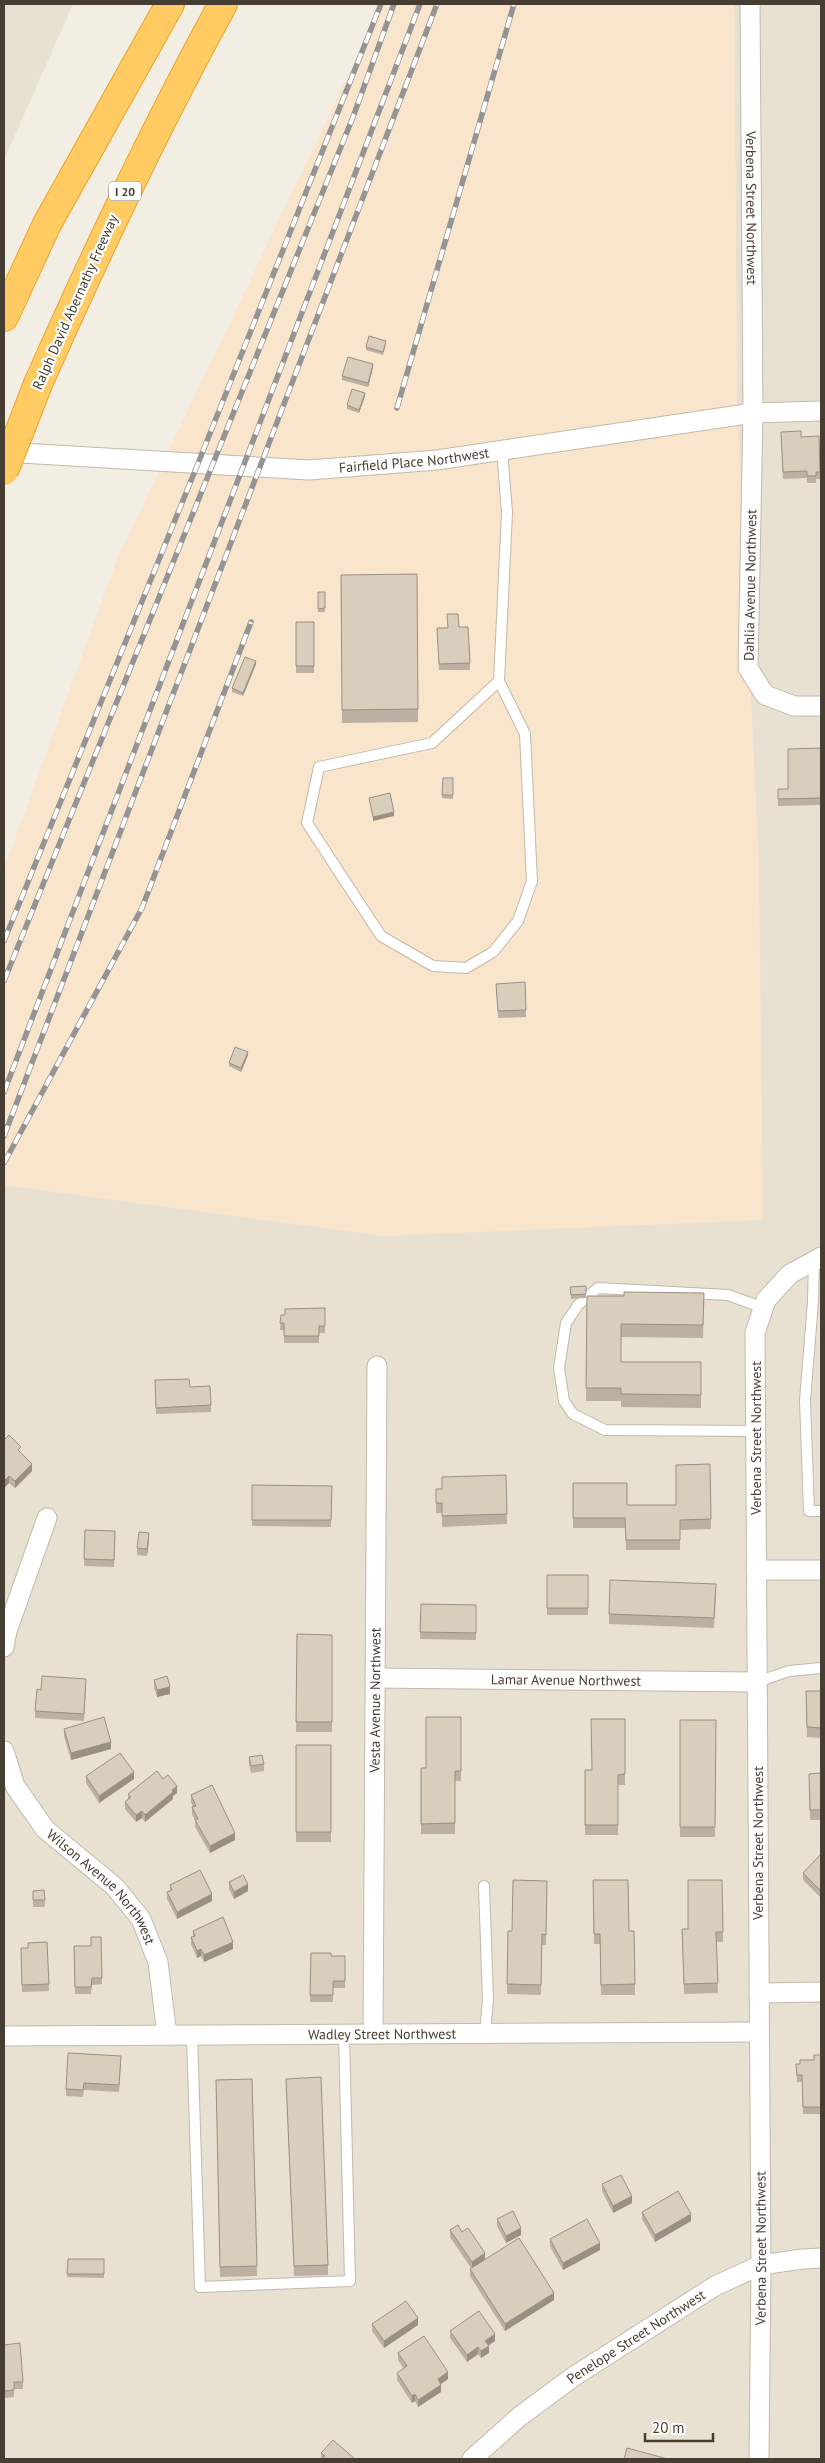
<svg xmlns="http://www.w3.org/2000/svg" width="825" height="2463" font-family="'PT Sans',sans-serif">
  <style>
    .residential { fill: #e8e1d1 }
    .commercial { fill: #f8e5cc }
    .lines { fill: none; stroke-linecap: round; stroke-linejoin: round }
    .service-casing { stroke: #c2b9a8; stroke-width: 12 }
    .minor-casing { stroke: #c2b9a8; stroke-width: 21 }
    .motorway-casing { stroke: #eaa327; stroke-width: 30 }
    .service { stroke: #fff; stroke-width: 10 }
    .minor { stroke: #fff; stroke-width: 19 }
    .motorway { stroke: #ffcb62; stroke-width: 28 }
    .rail-casing { stroke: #949494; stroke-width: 5.5 }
    .rail { stroke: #fff; stroke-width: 4; stroke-dasharray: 11; stroke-linecap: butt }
    .motorway-bridge-casing { stroke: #eaa327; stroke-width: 30; stroke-linecap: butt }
    .motorway-bridge { stroke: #ffcb62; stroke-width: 28 }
    .wall { fill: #bbb0a1 }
    .shaded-wall { fill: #989083 }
    .building { fill: #d9cdbb; stroke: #989083 }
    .labels { text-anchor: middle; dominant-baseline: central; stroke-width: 4.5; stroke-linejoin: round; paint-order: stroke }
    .shield { fill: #fff; stroke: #7e7870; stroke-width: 1 }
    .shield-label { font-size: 12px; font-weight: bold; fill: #463e33 }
    .street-label { font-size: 14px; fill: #463e33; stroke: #fff }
  </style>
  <rect width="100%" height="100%" fill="#f3eee3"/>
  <path class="residential" d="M4,4H73L4,160Z
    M734,4H821V2459H4V1185L386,1236L759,873L737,405Z"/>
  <path class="commercial" d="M382,4H734L737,405L759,873L763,1220L386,1236L4,1185V869L118,557Z"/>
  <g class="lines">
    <g class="service-casing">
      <path id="service" d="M499,681L525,734L532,881L518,921L493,952L466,968L433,966L381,936L307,823L319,767L432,743L499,681L507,512L502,450
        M814,1261L813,1302L805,1400L809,1511H821
        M756,1431L605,1430L573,1414L564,1401L559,1368L566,1323L578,1305L598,1288L728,1295L764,1308
        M757,1682L789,1671L821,1668
        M484,1886L488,1999L485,2034
        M192,2035L200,2287L350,2281L344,2034"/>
    </g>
    <g class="minor-casing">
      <g id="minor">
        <path id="s1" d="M750,4L753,413L748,668L765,695L794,706H821"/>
        <path id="s2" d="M4,452L309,470L437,460L753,413L821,411"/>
        <path d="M756,1570H821"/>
        <path d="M4,1647L7,1631L47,1518"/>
        <path id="s3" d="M375,1678L757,1682"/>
        <path id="s4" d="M4,1751L15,1786L45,1829L115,1887L141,1919L158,1962L167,2035"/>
        <path d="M759,1993L821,1992"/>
        <path id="s5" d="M373,2034L377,1366"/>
        <path id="s6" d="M4,2036L759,2032"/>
        <path id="s7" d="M472,2459L519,2417L573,2377L715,2286L761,2265L802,2259L821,2258"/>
        <path id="s8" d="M759,2459L761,2265L755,1333L766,1300L790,1274L821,1257"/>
      </g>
    </g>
    <g class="motorway-casing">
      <path id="motorway" d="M4,317L47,224L170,4
        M38,384C95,255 155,128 223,4"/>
    </g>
    <use href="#service" class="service"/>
    <use href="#minor" class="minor"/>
    <use href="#motorway" class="motorway"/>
    <g class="rail-casing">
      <path id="rail" d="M397,408L514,4
        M4,941L197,466L381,4
        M4,981L353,117L394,4
        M4,1092L420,4
        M4,1136L437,4
        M4,1163L142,908L251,622"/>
    </g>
    <use href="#rail" class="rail"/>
    <g class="motorway-bridge-casing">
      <path id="motorway-bridge" d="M4,471L38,384"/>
    </g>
    <use href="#motorway-bridge" class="motorway-bridge"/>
  </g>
  <path class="wall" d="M386,345L383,355L366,350V347Z
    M373,367L368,387L342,380V376Z
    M365,396L359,413L347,409V405Z
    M819,436L820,479H816V483H807V478L783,479L781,439Z
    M417,574L418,722L342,723L341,575Z
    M318,592H325V612H318Z
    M296,622H314V673H296Z
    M459,627L470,663V670H439L437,628Z
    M256,664L243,696L232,692V688Z
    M821,748V805L778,806V789H788Z
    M443,778H453V799L442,798Z
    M525,982L526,1017L498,1018L496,984Z
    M248,1055L241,1072L229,1066V1063Z
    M570,1287L586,1294V1298L571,1299Z
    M704,1293L703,1338L621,1337V1362H701V1408L621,1407V1401H586L587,1296H624Z
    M325,1308V1333H319V1343H284V1330H280L281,1315H285Z
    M155,1380L190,1387L210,1386L211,1412L156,1414Z
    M4,1440L21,1453L32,1471L15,1488L9,1483L4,1488Z
    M710,1464L711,1529L680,1530V1550H626L625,1528H573V1483L627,1505H676Z
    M506,1475L507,1524L442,1527V1513H436V1489H442Z
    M252,1485L332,1486L331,1527L252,1526Z
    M85,1530L115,1531L114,1567L84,1566Z
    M149,1540L147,1556L137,1555V1548Z
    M547,1575H588V1615H547Z
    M716,1595L714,1628L609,1624V1614Z
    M421,1604L476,1605V1640L420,1639Z
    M297,1634L332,1635V1732H296Z
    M154,1680L170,1694L157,1697L154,1687Z
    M86,1686L84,1721L35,1718V1711L41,1690Z
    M806,1691H821V1738L807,1737Z
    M461,1717V1781H455V1834H421V1768H426Z
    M625,1719V1785H618V1835H585V1770H592Z
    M680,1720H716L715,1837H680Z
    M64,1729L111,1749L71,1760L64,1736Z
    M296,1745H331V1842H296Z
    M249,1757L264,1764V1771L251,1773L249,1764Z
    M821,1773V1820H810L809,1774Z
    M86,1776L134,1779L99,1803L86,1783Z
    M163,1779L177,1793L173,1796V1799L145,1822L142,1818L136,1822L125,1809V1802L128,1799V1794Z
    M191,1795L235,1840L210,1853L195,1827V1821L192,1814V1807H193L191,1802Z
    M821,1854V1898L803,1880V1873Z
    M593,1880L629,1931H634L635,1995H601L600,1944H594Z
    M722,1880L723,1942H716L718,1993L684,1994L682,1929H688Z
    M547,1881L546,1945H542L541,1995L507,1994L508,1931H512Z
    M229,1882L248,1891L234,1899L229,1889Z
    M170,1885L212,1901L177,1919L167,1899V1892L170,1891Z
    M44,1890L45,1907H33V1891Z
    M193,1931L233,1949L204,1962L201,1956L197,1958L191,1944V1937H193Z
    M101,1937L102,1984L92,1985L91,1994H75L74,1946H91Z
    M47,1942L49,1991L22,1992L21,1948H28V1943Z
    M311,1953L331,1956H345V1988H333V2002H310Z
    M821,2055V2114H803L802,2082H797L796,2064H800L814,2060Z
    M121,2063L119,2092L84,2090L83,2097L66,2096V2089Z
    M252,2079L257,2276L220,2277L216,2080Z
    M286,2079L328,2265V2275L294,2276Z
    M602,2184L632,2203L613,2213L602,2191Z
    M642,2212L691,2221L655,2242L642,2219Z
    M497,2219L521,2235L506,2243L497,2226Z
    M450,2230L462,2232L485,2259L554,2300L505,2331L470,2276V2269L471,2268L450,2237Z
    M550,2239L600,2250L563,2270L550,2246Z
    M68,2259H104V2278L67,2277Z
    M372,2324L418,2325L384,2348L372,2331Z
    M450,2331L495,2341L488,2345L489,2353L481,2358L478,2354L467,2362L450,2338Z
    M4,2345L23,2382V2389H14V2397L4,2398Z
    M398,2353L448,2379L441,2384V2392L418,2407L415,2401L412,2403L397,2380V2373L404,2369L398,2360Z
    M321,2453L355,2459H321Z"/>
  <path class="shaded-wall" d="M373,364V367L368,387V383Z
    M365,393V396L359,413V410Z
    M256,661V664L243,696V693Z
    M394,812V816L373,821V817Z
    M248,1052V1055L241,1072V1068Z
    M32,1464V1471L15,1488V1481Z
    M9,1476V1483L4,1488V1481Z
    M149,1533V1540L147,1556V1549Z
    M170,1687V1694L157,1697V1690Z
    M111,1742V1749L71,1760V1753Z
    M134,1772V1779L99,1803V1796Z
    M177,1786V1793L173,1796V1799L145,1822V1815Z
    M142,1811V1818L136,1822V1815Z
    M235,1833V1840L210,1853V1846Z
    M248,1884V1891L234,1899V1892Z
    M212,1894V1901L177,1919V1912Z
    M233,1942V1949L204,1962V1955Z
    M201,1949V1956L197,1958V1951Z
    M632,2196V2203L613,2213V2206Z
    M691,2214V2221L655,2242V2235Z
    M521,2228V2235L506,2243V2236Z
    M600,2243V2250L563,2270V2263Z
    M485,2253V2260L472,2269V2262Z
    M554,2293V2300L505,2331V2324Z
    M418,2318V2325L384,2348V2341Z
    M495,2334V2341L485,2348V2341Z
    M489,2346V2353L481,2358V2351Z
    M478,2347V2354L467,2362V2355Z
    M448,2372V2379L438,2386V2379Z
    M441,2385V2392L418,2407V2400Z
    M415,2394V2401L412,2403V2396Z"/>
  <path class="building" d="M369,336L386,341L383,352L366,347Z
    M348,357L373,364L368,383L342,376Z
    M352,389L365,393L359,410L347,405Z
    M801,431V437L819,436L820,472H816V476H807V471L783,472L781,432Z
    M417,574L418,709L342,710L341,575Z
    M318,592H325V608L318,609Z
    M447,614H458L459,627H468L470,663L439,664L437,628H448Z
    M296,622H314V666H296Z
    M245,657L256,661L243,693L232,688Z
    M821,748V798L778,799V789H788V749Z
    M443,778H453V795H442Z
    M390,793L394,812L373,817L369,798Z
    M525,982L526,1010L498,1011L496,984Z
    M235,1047L248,1052L241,1068L229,1063Z
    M586,1286V1294L571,1295L570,1287Z
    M624,1292L704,1293L703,1325L621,1324V1362H701V1395L621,1394V1388H586L587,1296H624Z
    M325,1308V1326H319V1336H284V1323H280L281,1315H285V1309Z
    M189,1379L190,1387L210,1386L211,1405L156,1408L155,1380Z
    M9,1435L21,1447L18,1450L32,1464L15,1481L9,1476L4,1481V1440Z
    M710,1464L711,1519L680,1520V1540H626L625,1518H573V1483H627V1505H676V1465Z
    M506,1475L507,1514L442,1516V1503H436V1489H442V1477Z
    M252,1485L332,1486L331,1520H252Z
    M85,1530L115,1531L114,1560L84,1559Z
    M139,1532L149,1533L147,1549L137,1548Z
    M547,1575H588V1608H547Z
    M610,1580L716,1584L714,1618L609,1614Z
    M421,1604L476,1605V1633L420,1632Z
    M297,1634L332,1635V1722H296Z
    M42,1676L86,1679L84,1714L35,1711L37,1689L41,1690Z
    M167,1676L170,1687L157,1690L154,1680Z
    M806,1691H821V1728L807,1727Z
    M104,1717L111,1742L71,1753L64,1729Z
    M426,1717H461V1771H455V1823L421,1824V1768H426Z
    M591,1719H625V1774L618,1775V1825H585V1770H592Z
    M680,1720H716L715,1827H680Z
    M296,1745H331V1832H296Z
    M120,1753L134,1772L99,1796L86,1776Z
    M262,1755L264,1764L251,1766L249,1757Z
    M157,1771L163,1779L168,1775L177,1786L172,1790L173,1792L145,1815L142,1811L136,1815L125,1802L131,1797L128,1794Z
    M821,1773V1810H810L809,1774Z
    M212,1785L235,1833L210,1846L195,1820L198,1819L192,1807L196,1806L191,1795Z
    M821,1854V1891L803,1873Z
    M200,1870L212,1894L177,1912L167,1892L172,1890L170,1885Z
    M243,1875L248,1884L234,1892L229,1882Z
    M513,1880L547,1881L546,1935L542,1934L541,1985L507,1984L508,1931H512Z
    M593,1880H628L629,1931H634L635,1984L601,1985L600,1934H594Z
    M688,1880H722L723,1932H716L718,1983L684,1984L682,1929H688Z
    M44,1890L45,1900H33V1891Z
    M223,1917L233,1942L204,1955L201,1949L197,1951L191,1937L195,1936L193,1931Z
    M91,1937H101L102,1978H92L91,1987H75L74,1946H91Z
    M47,1942L49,1984L22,1985L21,1948H28V1943Z
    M311,1953H331V1956H345V1981H333V1995H310Z
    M68,2053L121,2056L119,2085L84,2083L83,2090L66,2089Z
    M814,2055H821V2107H803L802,2075H797L796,2064H800V2060H814Z
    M321,2077L328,2265L294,2266L286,2079Z
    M252,2079L257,2266L220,2267L216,2080Z
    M621,2175L632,2196L613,2206L602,2184Z
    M678,2191L691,2214L655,2235L642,2212Z
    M513,2211L521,2228L506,2236L497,2219Z
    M587,2219L600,2243L563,2263L550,2239Z
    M458,2225L462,2232L468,2228L485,2253L472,2262L450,2230Z
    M519,2238L554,2293L505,2324L470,2269Z
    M68,2259H104V2274H67Z
    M406,2301L418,2318L384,2341L372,2324Z
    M479,2311L495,2334L485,2341L489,2346L481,2351L478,2347L467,2355L450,2331Z
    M424,2336L448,2372L438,2379L441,2385L418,2400L415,2394L412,2396L397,2373L407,2366L398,2353Z
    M20,2343L23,2382H14V2390L4,2391V2345Z
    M333,2440L355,2459H322L325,2456L321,2453Z
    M627,2448L668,2459H624Z"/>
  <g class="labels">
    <rect class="shield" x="109" y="181.5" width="32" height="19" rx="4"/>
    <g class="shield-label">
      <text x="125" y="191">I 20</text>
    </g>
    <g class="street-label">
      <text stroke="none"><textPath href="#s1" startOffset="204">Verbena Street Northwest</textPath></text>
      <text transform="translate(75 302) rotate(-66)">Ralph David Abernathy Freeway</text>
      <text stroke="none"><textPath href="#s2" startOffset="411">Fairfield Place Northwest</textPath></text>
      <text transform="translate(750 585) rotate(-89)">Dahlia Avenue Northwest</text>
      <text transform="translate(756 1438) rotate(-90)">Verbena Street Northwest</text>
      <text stroke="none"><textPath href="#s3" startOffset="191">Lamar Avenue Northwest</textPath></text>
      <text stroke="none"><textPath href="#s5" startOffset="334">Vesta Avenue Northwest</textPath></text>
      <text transform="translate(758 1843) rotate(-90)">Verbena Street Northwest</text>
      <text stroke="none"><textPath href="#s4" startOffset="171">Wilson Avenue Northwest</textPath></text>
      <text stroke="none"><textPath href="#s6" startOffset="378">Wadley Street Northwest</textPath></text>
      <text stroke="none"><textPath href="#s8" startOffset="211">Verbena Street Northwest</textPath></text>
      <text stroke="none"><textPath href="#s7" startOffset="205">Penelope Street Northwest</textPath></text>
    </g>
  </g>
  <rect width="825" height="2463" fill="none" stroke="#463e33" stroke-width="10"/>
  <path d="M645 2433v8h68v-8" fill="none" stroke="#463e33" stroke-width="2.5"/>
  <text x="652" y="2433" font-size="15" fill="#463e33" stroke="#ffffff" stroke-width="4" paint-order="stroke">20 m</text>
</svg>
